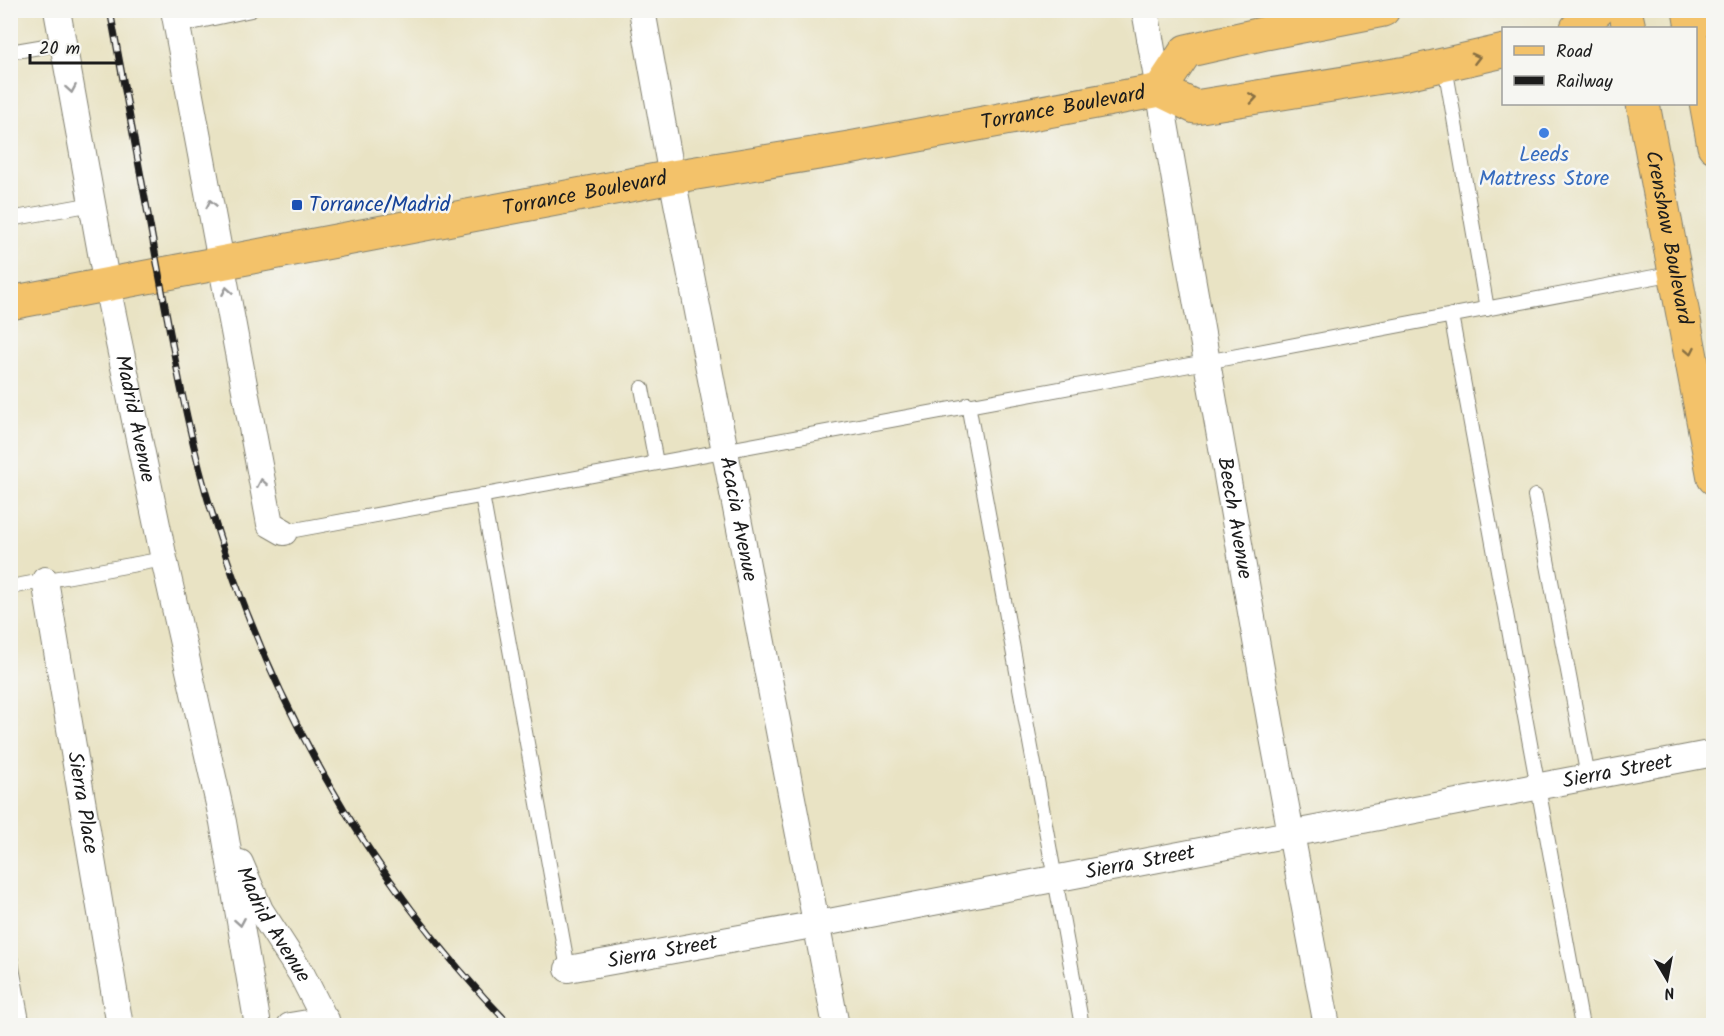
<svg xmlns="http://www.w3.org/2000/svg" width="1724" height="1036" font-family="Kalam,sans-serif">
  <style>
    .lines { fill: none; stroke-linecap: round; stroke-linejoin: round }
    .lane-casing { stroke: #828070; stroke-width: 16 }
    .street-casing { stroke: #828070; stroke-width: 28 }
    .primary-casing { stroke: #828070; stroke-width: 35 }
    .lane { stroke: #fff; stroke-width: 14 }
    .street { stroke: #fff; stroke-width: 26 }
    .primary { stroke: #f3c26a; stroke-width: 33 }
    .rail-casing { stroke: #1c1c1c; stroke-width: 7 }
    .rail { stroke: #f6f6f2; stroke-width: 4.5; stroke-dasharray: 14; stroke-linecap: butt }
    .oneway { stroke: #886f43 }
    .oneway2 { stroke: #999 }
    .shop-dot { fill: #3f7fe0; stroke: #f6f6f2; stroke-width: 2 }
    .transit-dot { fill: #1a4fb4; stroke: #f6f6f2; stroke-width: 2 }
    .labels { text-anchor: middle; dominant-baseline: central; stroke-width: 5; stroke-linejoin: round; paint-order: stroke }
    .street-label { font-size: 21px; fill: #1c1c1c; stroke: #f6f6f2 }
    .shop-label { font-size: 21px; fill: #366cbe; stroke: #f6f6f2 }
    .transit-label { font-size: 21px; fill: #164399; stroke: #f6f6f2; text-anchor: start }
  </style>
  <rect width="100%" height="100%" fill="#f6f6f2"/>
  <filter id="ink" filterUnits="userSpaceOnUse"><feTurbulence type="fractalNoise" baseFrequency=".0167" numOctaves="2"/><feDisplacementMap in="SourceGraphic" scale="12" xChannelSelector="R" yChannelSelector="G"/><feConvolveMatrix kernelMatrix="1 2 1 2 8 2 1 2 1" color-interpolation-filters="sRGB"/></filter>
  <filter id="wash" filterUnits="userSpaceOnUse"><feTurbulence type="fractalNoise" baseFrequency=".008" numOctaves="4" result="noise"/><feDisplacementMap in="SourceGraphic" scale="24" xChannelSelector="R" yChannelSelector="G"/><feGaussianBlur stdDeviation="1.35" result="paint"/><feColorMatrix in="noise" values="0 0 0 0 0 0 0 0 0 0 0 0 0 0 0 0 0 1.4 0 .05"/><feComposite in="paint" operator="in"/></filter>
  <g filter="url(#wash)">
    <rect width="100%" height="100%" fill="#e9e3c4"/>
  </g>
  <g filter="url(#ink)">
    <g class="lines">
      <g class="lane-casing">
        <path id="lane" d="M177,26L251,10
          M10,52L63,43
          M1445,66L1487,309
          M10,219L93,204
          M1451,315L1582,1026
          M642,388L656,463
          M968,404L1082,1026
          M482,495L568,969
          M1535,496L1588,777
          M284,532L1206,362L1675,273
          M10,587L164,559
          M10,957L23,1026"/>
      </g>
      <g class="street-casing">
        <g id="street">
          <path id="s1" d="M57,10L107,286L164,559L223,822L258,1026"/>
          <path d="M174,10L270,524L284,532"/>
          <path id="s2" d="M642,10L672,177L836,1026"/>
          <path id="s3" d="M1145,10L1273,737L1327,1026"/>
          <path id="s4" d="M45,580L120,1026"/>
          <path id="s5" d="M240,863L260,910L302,975L328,1026"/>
          <path id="s6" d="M568,969L818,924L1714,753"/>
          <path d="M290,1026L326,1020"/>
        </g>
      </g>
      <g class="primary-casing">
        <g id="primary">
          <path d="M1625,10L1629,28"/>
          <path d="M1689,10L1692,28"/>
          <path d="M1577,28L1598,10"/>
          <path d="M1696,47L1714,146"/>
          <path d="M1160,90L1186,51L1266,33L1383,10"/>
          <path id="s7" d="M1643,104L1714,478"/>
          <path id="s8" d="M10,303L672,177L849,148L1160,90L1195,107L1407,73L1504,51"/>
        </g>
      </g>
      <use href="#lane" class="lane"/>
      <use href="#street" class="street"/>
      <use href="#primary" class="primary"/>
      <g class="rail-casing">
        <path id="rail" d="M110,10C125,91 140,172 155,252C170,333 184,414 206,493C264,692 365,876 511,1026"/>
      </g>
      <use href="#rail" class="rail"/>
    </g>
    <defs><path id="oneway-chevron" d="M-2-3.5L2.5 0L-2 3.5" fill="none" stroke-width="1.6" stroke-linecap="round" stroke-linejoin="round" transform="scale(1.5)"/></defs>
    <g class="oneway">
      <use href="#oneway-chevron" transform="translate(1476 58) rotate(-14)"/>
      <use href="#oneway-chevron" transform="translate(1253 98) rotate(-9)"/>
      <use href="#oneway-chevron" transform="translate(1690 351) rotate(79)"/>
    </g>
    <g class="oneway2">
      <use href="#oneway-chevron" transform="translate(71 89) rotate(80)"/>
      <use href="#oneway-chevron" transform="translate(211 204) rotate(-101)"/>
      <use href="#oneway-chevron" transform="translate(227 291) rotate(-100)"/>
      <use href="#oneway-chevron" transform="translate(262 483) rotate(-100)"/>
      <use href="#oneway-chevron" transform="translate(240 922) rotate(80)"/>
    </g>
  </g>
  <circle class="shop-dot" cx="1544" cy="133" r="6"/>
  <rect class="transit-dot" x="291" y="199" width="12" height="12" rx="3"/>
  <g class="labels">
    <g class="street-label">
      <text stroke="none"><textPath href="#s8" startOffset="1071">Torrance Boulevard</textPath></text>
      <text stroke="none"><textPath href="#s8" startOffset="585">Torrance Boulevard</textPath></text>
      <text stroke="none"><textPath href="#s7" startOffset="136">Crenshaw Boulevard</textPath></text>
      <text stroke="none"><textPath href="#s1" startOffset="416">Madrid Avenue</textPath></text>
      <text stroke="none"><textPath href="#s2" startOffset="518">Acacia Avenue</textPath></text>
      <text stroke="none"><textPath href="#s3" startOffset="516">Beech Avenue</textPath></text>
      <text stroke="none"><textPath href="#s6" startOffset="1068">Sierra Street</textPath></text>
      <text stroke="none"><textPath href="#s4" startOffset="226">Sierra Place</textPath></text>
      <text stroke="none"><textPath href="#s6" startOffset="582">Sierra Street</textPath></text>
      <text stroke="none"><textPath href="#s5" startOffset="70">Madrid Avenue</textPath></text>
      <text stroke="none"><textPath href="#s6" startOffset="96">Sierra Street</textPath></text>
    </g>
    <g class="shop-label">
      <text x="1544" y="155">Leeds<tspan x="1544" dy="24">Mattress Store</tspan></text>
    </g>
    <g class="transit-label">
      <text x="309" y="205">Torrance/Madrid</text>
    </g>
  </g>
  <rect width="1724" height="1036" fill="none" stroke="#f6f6f2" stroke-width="36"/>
  <rect x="1502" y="27" width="195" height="78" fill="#f6f6f2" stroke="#9f9f9c" stroke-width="1.5"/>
  <rect x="1514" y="46" width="30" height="9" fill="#f3c26a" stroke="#9f9f9c" stroke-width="1.5"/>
  <text x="1556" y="57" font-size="18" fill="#1c1c1c">Road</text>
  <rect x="1514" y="76" width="30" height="9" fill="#1c1c1c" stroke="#9f9f9c" stroke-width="1.5"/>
  <text x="1556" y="87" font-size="18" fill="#1c1c1c">Railway</text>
  <g transform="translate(1667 979) rotate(170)" stroke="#f6f6f2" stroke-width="4.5" paint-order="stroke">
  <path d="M0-4.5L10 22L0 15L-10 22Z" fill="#1c1c1c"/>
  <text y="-9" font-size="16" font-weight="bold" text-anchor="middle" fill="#1c1c1c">N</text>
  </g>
  <path d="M30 54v9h88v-9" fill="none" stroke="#1c1c1c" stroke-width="3"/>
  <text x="39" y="54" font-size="18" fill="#1c1c1c" stroke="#f6f6f2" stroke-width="4.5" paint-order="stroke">20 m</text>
</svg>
